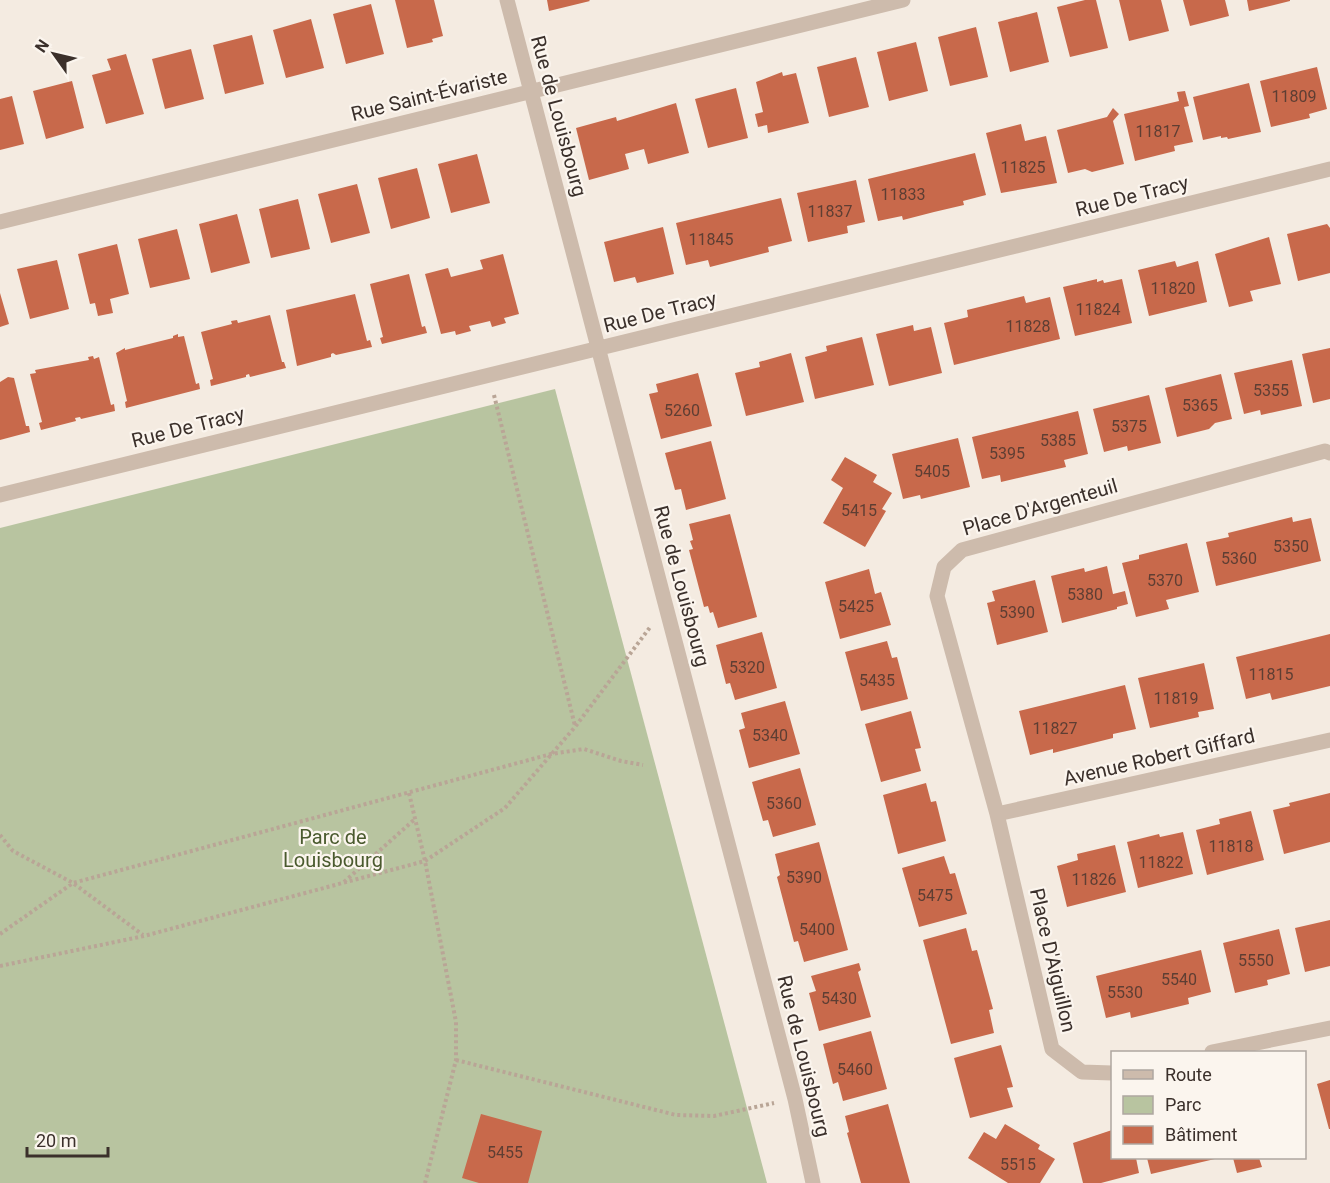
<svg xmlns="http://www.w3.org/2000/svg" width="1330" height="1183" font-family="Roboto,sans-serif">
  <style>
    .green { fill: #b8c4a0 }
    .building { fill: #c8694b }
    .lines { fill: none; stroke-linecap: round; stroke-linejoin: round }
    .path { stroke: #b9a596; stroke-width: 4; stroke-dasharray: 3 3; stroke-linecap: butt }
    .street { stroke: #cdbbac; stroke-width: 15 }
    .labels { text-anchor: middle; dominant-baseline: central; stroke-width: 4.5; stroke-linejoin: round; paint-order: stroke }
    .number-label { font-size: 16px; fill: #5e3e33 }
    .street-label { font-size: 20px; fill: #3b302b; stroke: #fbf5ee }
    .park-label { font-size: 20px; fill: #4a5a2e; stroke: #fbf5ee }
  </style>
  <rect width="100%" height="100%" fill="#f4ebe1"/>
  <path class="green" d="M555,389L767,1183H0V528Z"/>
  <path class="building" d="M395,0H434L443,36L432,39L433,42L407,48Z
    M547,0H589L590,1L549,11Z
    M1085,0H1096L1108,48L1070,57L1057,7Z
    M1119,0H1161L1169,31L1129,41Z
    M1183,0H1225L1229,16L1190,26Z
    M1247,0H1290V1L1249,11Z
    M371,4L384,54L346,64L333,14Z
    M1037,12L1049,62L1010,72L998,22Z
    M311,19L324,68L286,78L273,30Z
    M976,27L988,77L950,86L938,37Z
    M252,35L264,84L225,94L213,45Z
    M916,42L928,91L889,101L877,52Z
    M191,49L204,99L165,109L152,59Z
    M126,54L144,114L106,124L92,75L111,70L107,59Z
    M856,57L869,107L829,117L817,67Z
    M1317,67L1327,109L1309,114L1310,118L1271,127L1260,81Z
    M782,72L783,76L796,73L809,123L768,133L767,125L758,127L755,114L763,112L756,82Z
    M72,81L84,128L46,139L33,91Z
    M1249,83L1261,132L1228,139L1227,137L1221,138V136L1203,140L1193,97Z
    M736,88L748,138L708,148L695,99Z
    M1185,91L1189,106L1184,107L1193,142L1174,146L1175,151L1135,161L1124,114L1179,101L1177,92Z
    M12,96L24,144L0,150V99Z
    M676,103L689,153L648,164L644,149L625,154L629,169L589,180L576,128L616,117L617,121L627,118Z
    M1113,108L1119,114L1113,121L1124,164L1092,172L1085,169L1068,173L1057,130L1107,117Z
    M1021,124L1025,141L1046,136L1057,183L1001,193L986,133Z
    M975,153L986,195L963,201L964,205L934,212L903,220L902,216L878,221L868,179Z
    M477,154L490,203L451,213L438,164Z
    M417,168L430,218L391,229L378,178Z
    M856,180L865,222L847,226L848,233L808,242L797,193Z
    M357,184L370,233L331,243L318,194Z
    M781,198L792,241L768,247L769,252L710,267L708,260L686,265L676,223Z
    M298,199L310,249L271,258L259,209Z
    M237,214L250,263L211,273L199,224Z
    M1327,224L1330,228V273L1298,281L1287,234Z
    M663,227L674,274L637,283L635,277L614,282L604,242Z
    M177,229L190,279L150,288L138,239Z
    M1269,237L1281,284L1250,291L1253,301L1229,307L1215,254Z
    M117,244L129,294L110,299L113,313L98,316L95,303L90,304L78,254Z
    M503,254L519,314L504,318L506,323L492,327L490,321L469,326L471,331L456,335L455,331L441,334L425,274L448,268L451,277L483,269L480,260Z
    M57,260L69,309L30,319L17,269Z
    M1175,261L1177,267L1198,261L1207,302L1149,316L1138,270Z
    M409,274L422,327L425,326L427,333L382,344L380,338L383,337L370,284Z
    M1097,279V282L1103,280L1104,283L1122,279L1132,323L1075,336L1063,287Z
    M0,293L9,324L0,327Z
    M355,294L367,341L370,340L372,347L336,355L333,353L331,354V357L297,366L286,310Z
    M1024,296L1026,303L1050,297L1060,339L954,365L944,323L968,317L967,310Z
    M270,315L282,362H284L286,368L250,377L249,374L246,375V377L211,386L210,380L213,379L201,332L232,324L231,321L237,320L238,323Z
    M913,325L914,331L931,327L942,373L889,386L876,334Z
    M178,334V337L184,336L196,384L199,383L200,389L126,408L125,402L127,401L116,353L125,348V350L173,338V336Z
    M862,337L874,385L815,399L805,357L827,351L826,346Z
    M1330,348V399L1313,403L1302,354Z
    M791,353L804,402L746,416L735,373L760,367L759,362Z
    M93,356L94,359L99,357L111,405L114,404L115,411L81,419L80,417L75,418L76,421L41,430L39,423L42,422L30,374L36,373L35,370L89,360L88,357Z
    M1292,360L1302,406L1261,415L1260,410L1244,414L1234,373Z
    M698,373L712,426L661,439L649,394L658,392L656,384Z
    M1221,374L1232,419L1215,423L1209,429L1177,437L1165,388Z
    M8,377L14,378L26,426H29L30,432L0,440V382Z
    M1149,395L1161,443L1128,451L1127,446L1104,452L1093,409Z
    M1078,411L1088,454L1064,460L1066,467L1001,482L1000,475L982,479L972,437Z
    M958,438L970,487L921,499L920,495L903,499L892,454Z
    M711,441L726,499L686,510L681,489L675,490L665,453Z
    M845,457L877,475L873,482L892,493L882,509L886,511L865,547L823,523L843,488L831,480Z
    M730,514L757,617L718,628L713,612L710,613L708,606L704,607L689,550L693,549L690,541L693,540L689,524Z
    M1292,517L1293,522L1311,518L1321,561L1216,586L1206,542L1229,537L1228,533Z
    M1187,543L1199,592L1166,600L1169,609L1136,617L1122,563L1139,559V555Z
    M1107,566L1113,594L1125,591L1128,604L1117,607V609L1062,623L1051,576L1084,568L1085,572Z
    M869,569L875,594L881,592L891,625L840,639L825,582Z
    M1035,580L1048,632L997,645L987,603L995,601L992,591Z
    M762,632L777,688L735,700L730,683L726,684L716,645Z
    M1330,634V686L1272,700L1270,693L1246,699L1236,657Z
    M887,641L892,658L897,657L908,699L861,711L845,652Z
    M1204,663L1214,709L1198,712L1199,717L1150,728L1138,678Z
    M1125,685L1136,729L1113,734V738L1053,753V749L1030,755L1019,711Z
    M785,701L800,754L749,768L739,730L745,728L741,713Z
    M911,711L921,748L915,749L921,771L881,782L865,724Z
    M800,768L816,825L773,837L768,820L763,821L752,782Z
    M926,783L931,802L936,801L946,841L898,854L883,795Z
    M1330,793V842L1284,854L1273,810L1290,806L1289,803Z
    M1251,811L1264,860L1207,875L1196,830L1220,824L1219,819Z
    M1183,832L1193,874L1138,888L1127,842L1159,834L1160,837Z
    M819,842L848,950L804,962L798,941L794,942L777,877L780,875L775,854Z
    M1115,845L1126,892L1067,907L1057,866L1078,860L1077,854Z
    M944,856L950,874L955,873L967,914L919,927L902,868Z
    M1330,920V966L1305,972L1295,928Z
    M966,928L972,951L977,950L993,1009L989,1010L994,1033L951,1044L923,940Z
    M1279,929L1290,974L1267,980L1268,985L1235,993L1223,943Z
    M1201,950L1211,992L1188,998L1189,1004L1131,1018L1130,1012L1106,1018L1096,976Z
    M859,963L861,970L858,972L871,1017L819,1031L809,993L816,991L811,976Z
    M871,1031L887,1089L843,1101L838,1082L833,1084L823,1044Z
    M1001,1045L1013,1087L1007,1088L1013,1107L970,1118L954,1058Z
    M1330,1080V1129H1329L1317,1084Z
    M888,1104L910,1183H861L847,1133L849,1132L845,1116Z
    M481,1114L542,1131L528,1183H479L462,1178Z
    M1005,1124L1040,1145L1038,1149L1055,1159L1040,1183H1008L968,1158L984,1132L996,1139Z
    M1112,1130V1158H1136L1139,1173L1101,1183H1083L1073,1143Z
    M1147,1158H1219L1151,1174Z
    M1233,1158H1259L1262,1167L1237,1173Z"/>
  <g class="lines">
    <path class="path" d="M494,395L575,726
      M409,793L425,861L456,1022V1060L425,1183
      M0,835L13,851L73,883L143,935
      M344,882L415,819
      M0,934L73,883L551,754L584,749L621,761L643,765
      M0,966L144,936L425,861L505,808L575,727L651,626
      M456,1060L676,1115L714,1116L774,1103"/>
    <path class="street" d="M507,0L795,1099L813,1183
      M0,222L903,0
      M0,495L1330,169
      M997,814L1330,740
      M1212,1052L1330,1028
      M1112,1073L1082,1072L1052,1049L997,814L937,596L944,567L962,550L1325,451L1330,453"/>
  </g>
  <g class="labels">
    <g class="number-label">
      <text x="1294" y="96">11809</text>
      <text x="1158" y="131">11817</text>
      <text x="1023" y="167">11825</text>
      <text x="903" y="194">11833</text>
      <text x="830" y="211">11837</text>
      <text x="711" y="239">11845</text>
      <text x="1173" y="288">11820</text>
      <text x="1098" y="309">11824</text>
      <text x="1028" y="326">11828</text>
      <text x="1271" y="390">5355</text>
      <text x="1200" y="405">5365</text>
      <text x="682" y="410">5260</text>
      <text x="1129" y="426">5375</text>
      <text x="1058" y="440">5385</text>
      <text x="1007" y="453">5395</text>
      <text x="932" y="471">5405</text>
      <text x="859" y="510">5415</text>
      <text x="1291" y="546">5350</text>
      <text x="1239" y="558">5360</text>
      <text x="1165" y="580">5370</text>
      <text x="1085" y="594">5380</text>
      <text x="856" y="606">5425</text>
      <text x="1017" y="612">5390</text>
      <text x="747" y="667">5320</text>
      <text x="1271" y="674">11815</text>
      <text x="877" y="680">5435</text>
      <text x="1176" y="698">11819</text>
      <text x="1055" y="728">11827</text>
      <text x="770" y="735">5340</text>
      <text x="784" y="803">5360</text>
      <text x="1231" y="846">11818</text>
      <text x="1161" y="862">11822</text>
      <text x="804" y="877">5390</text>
      <text x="1094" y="879">11826</text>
      <text x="935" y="895">5475</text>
      <text x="817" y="929">5400</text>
      <text x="1256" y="960">5550</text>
      <text x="1179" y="979">5540</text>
      <text x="1125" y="992">5530</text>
      <text x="839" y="998">5430</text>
      <text x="855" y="1069">5460</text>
      <text x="505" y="1152">5455</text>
      <text x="1018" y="1164">5515</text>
    </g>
    <g class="street-label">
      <text transform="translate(429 95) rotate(-14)">Rue Saint-Évariste</text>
      <text transform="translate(559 116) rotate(75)">Rue de Louisbourg</text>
      <text transform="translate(1132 196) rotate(-14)">Rue De Tracy</text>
      <text transform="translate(660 312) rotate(-14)">Rue De Tracy</text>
      <text transform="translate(188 427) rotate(-14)">Rue De Tracy</text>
      <text transform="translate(1040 507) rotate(-16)">Place D'Argenteuil</text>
      <text transform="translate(682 586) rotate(75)">Rue de Louisbourg</text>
      <text transform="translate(1159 757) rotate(-13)">Avenue Robert Giffard</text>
      <text transform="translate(1053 960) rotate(77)">Place D'Aiguillon</text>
      <text transform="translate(804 1056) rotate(76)">Rue de Louisbourg</text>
    </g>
    <g class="park-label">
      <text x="333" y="837">Parc de<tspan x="333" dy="23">Louisbourg</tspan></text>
    </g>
  </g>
  <rect x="1111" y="1051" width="195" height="108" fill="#fbf5ee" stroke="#aea6a0" stroke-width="1.5"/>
  <rect x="1123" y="1070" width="30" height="9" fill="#cdbbac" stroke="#aea6a0" stroke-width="1.5"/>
  <text x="1165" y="1081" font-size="18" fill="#3b302b">Route</text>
  <rect x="1123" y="1096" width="30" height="18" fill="#b8c4a0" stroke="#aea6a0" stroke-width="1.5"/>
  <text x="1165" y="1111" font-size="18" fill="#3b302b">Parc</text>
  <rect x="1123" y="1126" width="30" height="18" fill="#c8694b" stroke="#aea6a0" stroke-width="1.5"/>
  <text x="1165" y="1141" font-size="18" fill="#3b302b">Bâtiment</text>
  <g transform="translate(54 54) rotate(304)" stroke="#fbf5ee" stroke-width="4.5" paint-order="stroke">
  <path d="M0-4.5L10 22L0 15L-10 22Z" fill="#3b302b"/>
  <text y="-9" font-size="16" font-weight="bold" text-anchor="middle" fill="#3b302b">N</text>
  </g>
  <path d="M27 1147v9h81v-9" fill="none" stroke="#3b302b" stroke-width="3"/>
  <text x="36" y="1147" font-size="18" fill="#3b302b" stroke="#fbf5ee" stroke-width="4.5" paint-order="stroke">20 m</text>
</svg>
